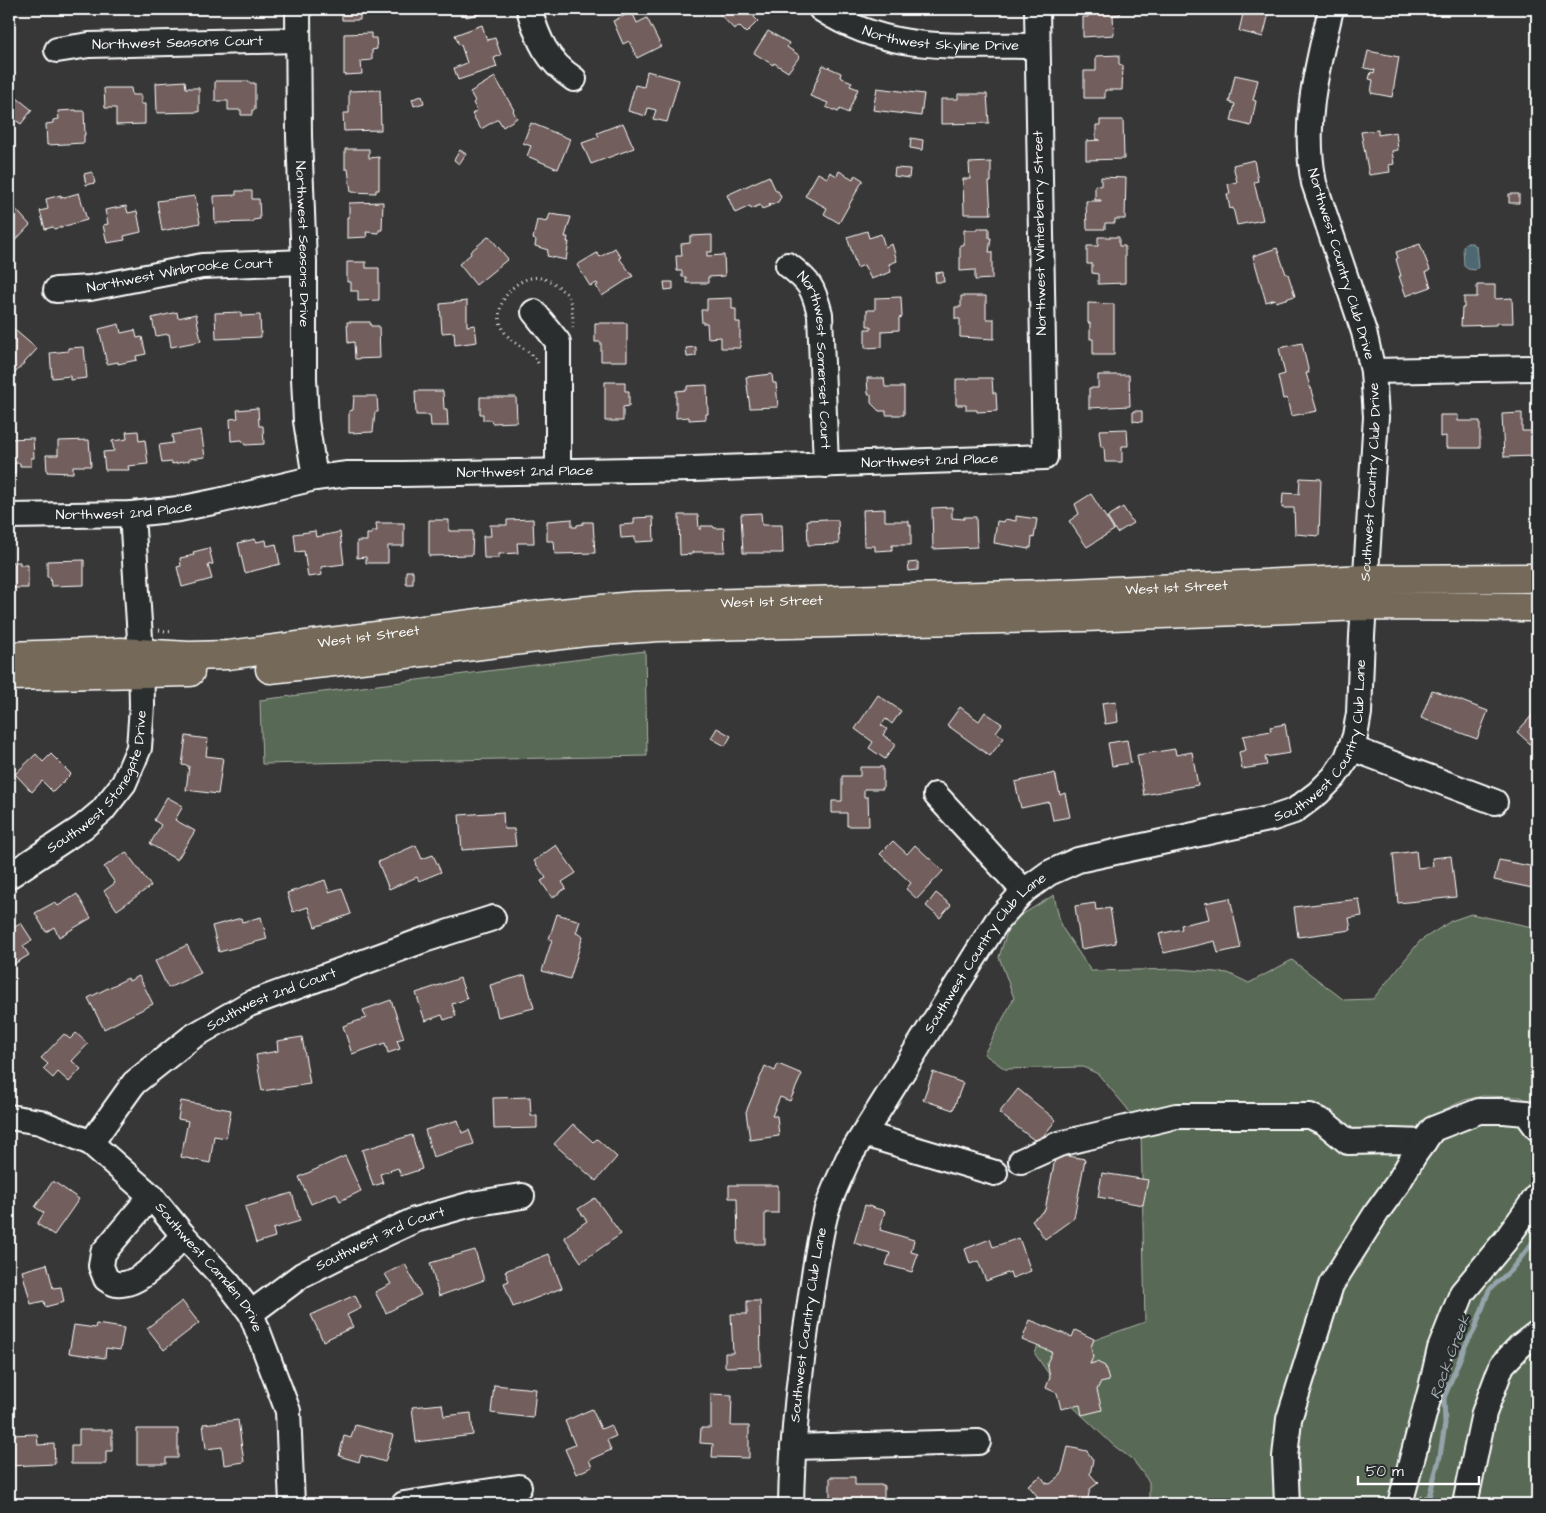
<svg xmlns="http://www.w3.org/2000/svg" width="1546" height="1513" font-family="'Architects Daughter',sans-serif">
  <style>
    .green { fill: #586a54; stroke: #acb4aa }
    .water { fill: #4d6872; stroke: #94a4aa }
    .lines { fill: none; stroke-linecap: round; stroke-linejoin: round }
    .stream { stroke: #94a4aa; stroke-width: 5 }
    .building { fill: #725f5d; stroke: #fff }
    .minor-casing { stroke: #fff; stroke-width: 28 }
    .major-casing { stroke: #fff; stroke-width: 31 }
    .path { stroke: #fff; stroke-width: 3; stroke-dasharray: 1 4; stroke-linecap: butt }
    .minor { stroke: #2a2d2e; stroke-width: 24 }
    .major { stroke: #746a5a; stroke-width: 28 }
    .labels { text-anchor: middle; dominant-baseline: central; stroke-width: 5; stroke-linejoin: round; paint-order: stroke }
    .street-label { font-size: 14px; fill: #fff; stroke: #2a2d2e }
    .water-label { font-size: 15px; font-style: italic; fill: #a6b4b8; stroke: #2a2d2e }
  </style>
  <rect width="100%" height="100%" fill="#383737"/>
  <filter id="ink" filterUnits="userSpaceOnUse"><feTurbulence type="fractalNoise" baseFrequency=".02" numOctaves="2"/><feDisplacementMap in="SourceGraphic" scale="10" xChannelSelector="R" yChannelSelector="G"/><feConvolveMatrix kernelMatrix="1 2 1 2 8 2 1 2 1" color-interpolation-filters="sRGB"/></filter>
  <g filter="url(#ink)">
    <path class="green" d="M645,651L647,756L262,764L260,700Z
      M1054,895L1061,926L1091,971L1178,969L1228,973L1249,983L1292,960L1344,1000L1373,999L1420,941L1451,921L1471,914L1537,928V1108L1521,1097L1482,1096L1465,1100L1443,1110L1537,1108V1504H1149V1482L1133,1460L1113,1445L1068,1402L1035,1354L1039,1342L1083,1344L1145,1322L1141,1129L1126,1107L1098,1074L1083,1067L1005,1069L984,1054L1014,998L999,957L1010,922Z"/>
    <path class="water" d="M1467,243H1472L1476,246L1478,267L1475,270L1468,269L1464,266L1463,247Z"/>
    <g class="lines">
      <path class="stream" d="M1427,1504L1440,1456L1445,1424L1444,1398L1465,1346L1474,1331L1489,1290L1511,1270L1537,1237"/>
    </g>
    <path class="building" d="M342,9H360V20H342Z
      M453,9H483L484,13L466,17L465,10L454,13Z
      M577,9H599L579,15Z
      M715,9H750L756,15L754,17L758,21L746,33L739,26L734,29Z
      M1088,9H1120V15H1113L1114,35L1083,37V17H1088Z
      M1240,9H1270L1263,37L1239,31L1243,14L1239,13Z
      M632,12L637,23L647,18L661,46L637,58L629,41L623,44L613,21Z
      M482,25L487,40L495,38L501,55L494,58L497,67L458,80L454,68L467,63L461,45H459L455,35Z
      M768,31L789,43L787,47L800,56L788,72L774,63L773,65L754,53Z
      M371,33V38H376L377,49L372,50V60L361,61L362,74L344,75V34Z
      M1368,51L1399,57L1392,97L1371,93L1373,80L1369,79L1371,72L1374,73L1375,70L1364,68Z
      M1119,55V64L1123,66L1122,90H1105V98H1084V71H1096V56Z
      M823,65L841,73L840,77L852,82L850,86L858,89L848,113L840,109L838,112L826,107L828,103L810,96Z
      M647,71L679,80L667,122L653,119L656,110L648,108L646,116L628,111L635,85L644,87Z
      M1235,75L1258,80L1253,100L1256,101L1251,126L1231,121L1235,104L1229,102Z
      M495,77L514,110L513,111L517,118L503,127L498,119L481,129L472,114L477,110L473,103L475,101L470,92Z
      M185,81L186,88H199V112L157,113L156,83Z
      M215,81H249V83H255V110H252V115H241V110H228V101H215Z
      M104,88H131L132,95H141V104H145V124L116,125V108H105Z
      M877,88L924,94L921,116L873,110Z
      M380,90L381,130L344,131L343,113H349V91Z
      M12,94L32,110L21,124L14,119L9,125V99Z
      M958,94H987L989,123L941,124V99H958Z
      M422,96L424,103L414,106L412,99Z
      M76,110V111H84L85,135H84V143L47,145L46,124L53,123V120L59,119L58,111Z
      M1100,120H1123L1124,159L1086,160V141L1100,140L1096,139V125H1100Z
      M531,123L570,139L558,169L527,156L531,146L523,143Z
      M623,123L634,148L591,164L582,143L599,137L597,133Z
      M1378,130V135L1396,132L1398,150L1392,151L1394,164L1389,165L1390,172L1369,175L1361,132Z
      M911,138L923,140L922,150L910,148Z
      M345,149H369V158L379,157V190H376V193L351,192L348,169H345Z
      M460,150L466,154L459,164L454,160Z
      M1254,160L1258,181L1254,182L1263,220L1237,225L1233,208L1230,209L1227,194H1230L1228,184L1237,182L1233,165Z
      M991,162V182H989L991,214H964L963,179H970L969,163Z
      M895,168L910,169L909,178L894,176Z
      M839,171L853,179L855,175L863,180L839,223L824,214L827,208L805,196L818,173L827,178L830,172L837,176Z
      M92,172L95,183L86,185L84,174Z
      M769,176L776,191H778L781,197L778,202L772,205L769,204L770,206L762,209L760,205L751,209L750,206L735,213L727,195Z
      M1101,177L1126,178L1125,219H1115V223H1105V229H1087L1086,201H1101V200H1095V185L1101,186Z
      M236,191H252V199H259L260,219L253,220V222L215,223L214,196L236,195Z
      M79,193L87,220L54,229L53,227L45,229L40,211L48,209L46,199L61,195V198Z
      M1509,194H1519V203H1509Z
      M195,196L200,223L162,231L157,201Z
      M383,202L382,230H379V233L366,232L367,237L347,238V217H349V203Z
      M11,204L30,225L9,247V206Z
      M126,206L128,213L137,211L141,232L124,236L125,240L107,243L103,225L108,224L105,210Z
      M550,214L571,217L565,237H568L567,242H569L566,260L547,256L548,250L535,246L536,240L533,239L537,220L547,222Z
      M978,228H989V238H991L989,252H992V279L975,280V270L960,271V245H964V230H978Z
      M867,231L869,238L881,234L885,247L892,244L897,261L889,264L891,272L871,279L864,265L857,268L847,237Z
      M712,235V252H707V256L724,255L725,276L708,277V283H686V277H682V271H677L676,256H682L681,244L690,243V236Z
      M489,236L508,259L476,285L459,264L471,254L470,252Z
      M1098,237H1119V246H1125V283L1098,284V274L1092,273V264H1087V246H1098Z
      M1420,244L1430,270L1426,272L1431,287L1406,296L1399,276H1401L1396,259L1398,258L1396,252Z
      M615,248L621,257L619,258L633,276L602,296L596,286L598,285L597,283L590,286L577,265L597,253L600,257Z
      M1277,248L1286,274H1288L1295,296L1276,302L1275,299L1266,302L1253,256Z
      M347,262H366V268H379V300L358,301V291H351V282H347Z
      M943,272L944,282H936L935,273Z
      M664,282H673V289L665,290Z
      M1477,285H1495V299L1512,298L1513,323H1496V325L1461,326L1462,308H1464V297H1477Z
      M961,296H986V319H994V339L960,337V319H955V307H961Z
      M901,297L902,317L899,318V330L882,331V347L865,348V329H871V326H867V310H875V298Z
      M732,298V309H736V322H740V348H721V337L708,338L707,323H702L701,310H707V299Z
      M467,301V326L475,325L477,342L455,345L454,332L442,333L440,304Z
      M1088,303L1114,304V355H1093V339H1090V323H1088Z
      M1533,305H1537V327H1534Z
      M177,312L178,318L196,314L201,341L171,347L169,334L156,336L152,318Z
      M241,312V316L260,315L261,337L216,339L215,313Z
      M347,322H370L371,326H379L380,358L355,359L354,342L348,343Z
      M595,323H627V361H601V342H595Z
      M119,324L121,333L135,330L137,338L142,337L146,354L136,356L137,360L118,364V362L107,364L99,329Z
      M9,325L37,349L15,373L9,367Z
      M1302,343L1309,373H1306L1317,411L1291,416L1287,398L1283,399L1278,376L1285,374L1279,348Z
      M84,347L87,378L70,380V376L52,378L50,353L68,351V348Z
      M696,347V356L687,357L686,348Z
      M772,374L773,383H776L778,407L750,408L746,377Z
      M1098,375H1129L1130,406L1089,408V388H1098Z
      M867,378H884L885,387H904V415H886V411H879L871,403V395L868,394Z
      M969,378H992L993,393H996L997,411L977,412V410H966V405H956V379H969Z
      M605,382H625V391H629V406L623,407V421H605Z
      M707,385L708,414H706V419L689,420V417L676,418V391L687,390V386Z
      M415,391H443L444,409H447L448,426H431L430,415H416Z
      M354,396H377L378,412H375L373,432L349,433V411L353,410Z
      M480,397H516L517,422L492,423L491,420H483V414H480Z
      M258,408L259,426H263L264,444L245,445L242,440L231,441L230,419L238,418L237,410Z
      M1133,411H1142V422L1133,421Z
      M1522,413V431H1535L1534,423H1537V458H1535V456L1504,457L1502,414Z
      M1440,415H1458V421H1480V448H1446V436L1440,437Z
      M1127,429L1128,446H1122V462H1105L1104,447H1101L1099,431L1100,430Z
      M201,430L205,457L189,459V461L172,464V462L162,463L159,445L173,443L172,435Z
      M138,431L139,441L145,440L148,464L128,466L129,470H105L103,452L114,451L112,441L127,439L126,432Z
      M33,438L34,458H31V466H20V463H15V474H9V439Z
      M89,440L91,466H73V473L47,472L46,455H58V441Z
      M1300,478L1321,479L1319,536L1295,534L1294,508H1282L1283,493L1299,494Z
      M1091,494L1114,530L1087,547L1069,521L1079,514L1075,504Z
      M952,507V518L964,519V517H976L977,547L933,549L932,508Z
      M1123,507L1133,523L1117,533L1107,517Z
      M885,509V521H909V525H911V545H892V550L875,551V546H864L863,510Z
      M761,513L762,525H782L783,553H743L741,514Z
      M679,515H698L699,529H701V526H713L714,528H724L725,552H692L693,554L680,555Z
      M1016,516L1037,519L1034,538L1032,537L1031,548L1029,547V549L994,543L997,521L1004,522L1005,519L1016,521Z
      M653,517L654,541L635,542V537L621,538L620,525L634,524V518Z
      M533,519L534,543H517L518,553L499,554V558H484L483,536H491L490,525H507V520Z
      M572,519V527H577V525L583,524V522H593L595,553L555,554L554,541H547V521Z
      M827,519V520H838L839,544L808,545L807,520Z
      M429,520H449V531H473L472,555L429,556Z
      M376,523H404V546H388V563H366V557L357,558V541H367V534H372V531H377Z
      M315,531L316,537L340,532L344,564L321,567L322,575L308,577L304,551L296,552L294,534Z
      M255,539L256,542L266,540L267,546L276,544L280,564L245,573L238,543Z
      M209,548L213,564L208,565L212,579L182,587L177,567L181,566L180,558L194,555L193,552Z
      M84,560V585L51,586L50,577H47V561Z
      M9,562H20V565H28V588H11V591H9Z
      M918,562V570L909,571L908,563Z
      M406,571H413V584H406Z
      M1432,690L1488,711L1477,739L1421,718Z
      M878,695L901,711L892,724L886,719L881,725L887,729L883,735L896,744L885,759L869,748L873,742L855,729Z
      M1116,701L1118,722L1105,724L1102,703Z
      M960,707L979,721L985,712L1002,724L996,732L1004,738L990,756L947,725Z
      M1535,712L1537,715V750L1517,732Z
      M1285,724L1290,753L1265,757L1267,765L1242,769L1239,752L1246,750L1243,736L1271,731L1270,727Z
      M717,728L731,736L725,746L711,738Z
      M186,736L208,739L206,756L223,758L218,794L186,790L189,766L182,765Z
      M1127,740L1131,763L1112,766L1108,743Z
      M1175,749L1176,755L1192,752L1198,785L1144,795L1137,755Z
      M36,754L43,762L51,754L71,774L53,792L42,781L32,792L15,774Z
      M860,767H883V789H864V797H868L869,826H847V813H832V801H842V776H860Z
      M1055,773L1060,795L1065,793L1070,817L1053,820L1049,802L1021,808L1015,782Z
      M167,797L183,806L175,820L195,831L177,860L150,844L161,825L154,820Z
      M503,812L504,829H514L516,846L462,850L459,815Z
      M893,841L907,854L915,845L943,871L917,899L906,889L911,883L880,854Z
      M416,845L422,859L433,855L441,872L419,881L417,877L389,889L378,862Z
      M556,845L576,873L562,882L566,888L552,898L541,881L546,878L534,861Z
      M1416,851L1418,868L1433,866L1432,858L1451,856L1456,897L1398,903L1393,854Z
      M126,852L151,886L117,910L104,891L115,883L104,867Z
      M1499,860L1535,867L1537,866V889L1494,880Z
      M325,880L329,892L342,888L351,914L315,927L308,907L293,912L287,893Z
      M936,893L951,905L940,918L926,906Z
      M77,894L91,918L59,937L54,927L46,932L35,913L55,902L58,906Z
      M1230,898L1241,948L1218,953L1215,941L1164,953L1159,934L1182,929L1181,925L1209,919L1205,903Z
      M1359,899L1362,916L1349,918L1351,930L1298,937L1294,907Z
      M1095,903L1096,910L1110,908L1116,943L1081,949L1075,906Z
      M557,914L580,921L576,933L583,936L570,979L542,971L552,940L549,939Z
      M261,917L267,939L219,952L212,926L241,918L242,922Z
      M21,923L32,940L23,946L29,955L9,967V931Z
      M187,945L201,973L168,988L155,961Z
      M525,975L534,1008L498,1017L490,985Z
      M139,976L153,1004L104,1029L88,998L128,978L129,981Z
      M460,978L467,999L452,1004L456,1016L444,1020L442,1015L425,1021L416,993Z
      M391,1000L404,1038L397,1040L400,1049L388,1053L385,1043L352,1054L343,1026L366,1018L363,1010Z
      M76,1033L88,1044L72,1061L81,1069L69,1082L58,1072L53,1078L43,1069L48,1064L41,1058L64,1034L70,1039Z
      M302,1037L310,1084L262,1091L256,1055L278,1051L277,1041Z
      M778,1064L802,1074L790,1101L780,1097L772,1116H777L779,1136L750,1140L746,1112L765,1066L775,1071Z
      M933,1072L963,1083L953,1110L923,1100Z
      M1018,1089L1056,1120L1038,1143L999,1113Z
      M530,1097L531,1116H537V1128L494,1129L493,1098Z
      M181,1101L231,1110L226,1138L214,1136L210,1163L181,1157L188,1121L178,1119Z
      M458,1120L462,1133L469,1130L474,1144L433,1157L425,1130Z
      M573,1124L593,1142L597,1139L617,1157L596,1181L554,1144Z
      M412,1135L422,1169L401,1176L398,1168L380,1174L383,1183L373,1186L362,1150Z
      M1056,1154L1085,1159L1074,1218L1045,1239L1032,1220L1045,1210Z
      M345,1156L361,1191L340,1201L336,1193L311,1204L299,1177Z
      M1102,1173L1148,1180L1143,1205L1098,1197Z
      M53,1181L79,1199L54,1235L37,1224L44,1213L35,1207Z
      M729,1185H778V1213H765V1244H738L737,1198H729Z
      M292,1193L300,1221L273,1229L275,1237L256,1243L245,1207Z
      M595,1198L621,1234L581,1262L564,1237L587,1221L578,1209Z
      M865,1205L885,1211L880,1230L914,1240L911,1252L918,1254L912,1272L886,1265L890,1253L854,1243Z
      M1019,1238L1031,1271L1012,1278L1010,1272L986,1281L978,1261L970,1264L965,1249L990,1239L993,1247Z
      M475,1250L484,1280L439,1296L430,1263Z
      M549,1254L562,1288L513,1307L504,1283L509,1281L505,1271Z
      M47,1264L53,1288L61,1287L64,1302L45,1307L44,1301L31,1304L22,1271Z
      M405,1264L421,1295L386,1313L375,1292L391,1284L385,1274Z
      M355,1295L361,1308L347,1315L353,1327L323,1341L311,1315Z
      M182,1301L199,1323L164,1350L147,1328Z
      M747,1301H760L761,1366L725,1367V1353H733L731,1314H747Z
      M1030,1320L1072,1337L1075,1330L1094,1339L1091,1347L1093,1357L1090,1364L1097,1362L1105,1366L1109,1381L1100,1383L1097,1390L1102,1410L1082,1415L1080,1405L1061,1409L1057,1393L1046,1388L1050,1377L1047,1363L1052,1352L1022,1340Z
      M96,1324L124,1328L120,1350L106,1348L105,1358L69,1353L74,1325L95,1328Z
      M494,1385L536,1389L533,1418L491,1413Z
      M711,1394L732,1395L731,1426H749V1458L712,1457L713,1444L700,1443L701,1428H711Z
      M442,1404L444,1416L471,1413L473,1435L416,1442L412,1407Z
      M592,1409L601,1429L611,1425L616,1436L607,1440L611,1450L589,1460L592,1467L576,1474L565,1449L575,1445L565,1421Z
      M238,1420L244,1462L224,1465L222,1447L206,1449L203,1424Z
      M355,1425L393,1435L385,1462L361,1455L359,1462L339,1456L344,1436L351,1438Z
      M137,1429H178V1458H166V1464H137Z
      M79,1430H112V1451H106V1464H71V1445H79Z
      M37,1434L38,1445L54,1444L55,1464L9,1466V1435Z
      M1068,1447L1087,1451L1093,1460L1090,1474L1098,1483L1090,1489L1087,1502L1084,1504H1028L1038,1497L1028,1485L1041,1476L1046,1483L1050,1484L1061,1475Z
      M830,1477H855V1485H884V1504H840V1498H830Z
      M584,1496L606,1504H581Z"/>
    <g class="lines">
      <g class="minor-casing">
        <g id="minor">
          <path id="s1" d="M298,9L299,136L304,262V378L306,421L315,478"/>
          <path d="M529,9C538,40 547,61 574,79"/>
          <path id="s2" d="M821,9C892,55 957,44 1037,46"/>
          <path id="s3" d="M57,50L89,45L298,40"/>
          <path id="s4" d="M788,265C810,282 813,287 820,314L826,465"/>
          <path id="s5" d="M56,290L90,288L202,266L304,262"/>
          <path d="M534,312L558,342V470"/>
          <path d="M1373,371L1537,368"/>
          <path id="s6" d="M9,516L132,514L179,509L218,501L315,478L348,474H402L692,469L1045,457L1037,9"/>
          <path d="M1351,748L1495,802"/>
          <path d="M936,795L1024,891"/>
          <path id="s7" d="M9,876L83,827L102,811L124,783L139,748L142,706L141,654L132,514"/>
          <path id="s8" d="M9,1117L40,1122L91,1143L151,1196L183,1235L228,1283L251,1313L288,1411L292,1504"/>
          <path d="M864,1134L995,1173"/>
          <path id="s9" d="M91,1143L134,1083L192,1037L249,1004L424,940L493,918"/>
          <path d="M1021,1161L1059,1144L1176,1116H1310L1325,1123L1348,1142L1393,1141L1424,1142"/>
          <path d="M151,1196L103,1253L101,1266L106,1279C110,1281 113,1284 117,1284C141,1287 169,1251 183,1235"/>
          <path id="s10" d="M251,1313L302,1275L357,1247L415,1220L472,1204L522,1196"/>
          <path d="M793,1447L978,1442"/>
          <path d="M404,1504L519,1487"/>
          <path id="s11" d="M791,1504C792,1445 798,1387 806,1329C812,1291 816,1253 825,1216C830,1196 840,1178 848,1159L997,921L1024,891L1049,873L1078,860L1273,818L1294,811L1318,793L1334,777L1347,758L1355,736L1359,713L1362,636L1376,417L1373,371L1364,332L1314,183C1302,122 1317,68 1331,9"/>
          <path d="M1287,1504L1285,1457L1289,1419L1331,1285L1377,1212L1398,1183L1415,1154L1433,1129L1479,1111H1504L1526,1113L1537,1128"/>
          <path d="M1400,1504L1431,1388L1440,1349L1462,1293L1505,1241L1537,1196"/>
          <path d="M1465,1504L1484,1413L1502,1365L1520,1346L1537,1333"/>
        </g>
      </g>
      <g class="major-casing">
        <g id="major">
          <path id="s12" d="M9,656L121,652L189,656L228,655L540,615L633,606L1049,594L1366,579L1537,578"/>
          <path d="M270,669L442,650L585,632L659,627L1086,617L1364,606L1537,607"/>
          <path d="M9,676L190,672"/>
        </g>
      </g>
      <path class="path" d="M538,363C528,345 510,347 501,325C494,306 511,282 531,278C542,276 555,282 562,290C565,292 568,295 569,298C573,308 573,319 573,329
        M159,630L172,632
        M1420,1496L1446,1500"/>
      <use href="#minor" class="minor"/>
      <use href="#major" class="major"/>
    </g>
  </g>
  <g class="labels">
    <g class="street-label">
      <text stroke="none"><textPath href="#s2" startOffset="126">Northwest Skyline Drive</textPath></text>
      <text stroke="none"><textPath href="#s3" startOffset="121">Northwest Seasons Court</textPath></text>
      <text transform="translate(1040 233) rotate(-91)">Northwest Winterberry Street</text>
      <text stroke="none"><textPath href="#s1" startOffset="235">Northwest Seasons Drive</textPath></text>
      <text transform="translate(1341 264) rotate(73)">Northwest Country Club Drive</text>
      <text stroke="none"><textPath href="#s5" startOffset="125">Northwest Winbrooke Court</textPath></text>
      <text stroke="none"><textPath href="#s4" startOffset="105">Northwest Somerset Court</textPath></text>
      <text stroke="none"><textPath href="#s6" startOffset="925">Northwest 2nd Place</textPath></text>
      <text stroke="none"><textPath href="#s6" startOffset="520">Northwest 2nd Place</textPath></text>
      <text stroke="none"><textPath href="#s11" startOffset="1311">Southwest Country Club Drive</textPath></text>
      <text stroke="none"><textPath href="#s6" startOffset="115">Northwest 2nd Place</textPath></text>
      <text stroke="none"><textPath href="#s12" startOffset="1171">West 1st Street</textPath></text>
      <text stroke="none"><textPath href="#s12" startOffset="766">West 1st Street</textPath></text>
      <text stroke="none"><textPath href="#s12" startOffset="361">West 1st Street</textPath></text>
      <text stroke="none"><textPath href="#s11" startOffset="1035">Southwest Country Club Lane</textPath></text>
      <text stroke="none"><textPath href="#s7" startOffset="136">Southwest Stonegate Drive</textPath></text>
      <text stroke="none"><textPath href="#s11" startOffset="600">Southwest Country Club Lane</textPath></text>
      <text stroke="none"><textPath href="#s9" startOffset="236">Southwest 2nd Court</textPath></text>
      <text stroke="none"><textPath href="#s10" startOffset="150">Southwest 3rd Court</textPath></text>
      <text stroke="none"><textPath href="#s8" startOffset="259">Southwest Camden Drive</textPath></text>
      <text stroke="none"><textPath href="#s11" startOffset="180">Southwest Country Club Lane</textPath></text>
    </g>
    <g class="water-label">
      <text transform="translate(1450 1357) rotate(-69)">Rock Creek</text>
    </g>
  </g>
  <rect width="1546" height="1513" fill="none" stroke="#2a2d2e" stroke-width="30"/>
  <rect x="15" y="15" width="1516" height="1483" fill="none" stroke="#fff" stroke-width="2" filter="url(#ink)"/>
  <path d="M1358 1476v8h121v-8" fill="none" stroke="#ffffff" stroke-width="2.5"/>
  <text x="1366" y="1476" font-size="15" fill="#ffffff" stroke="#2a2d2e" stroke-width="4" paint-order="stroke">50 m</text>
</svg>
